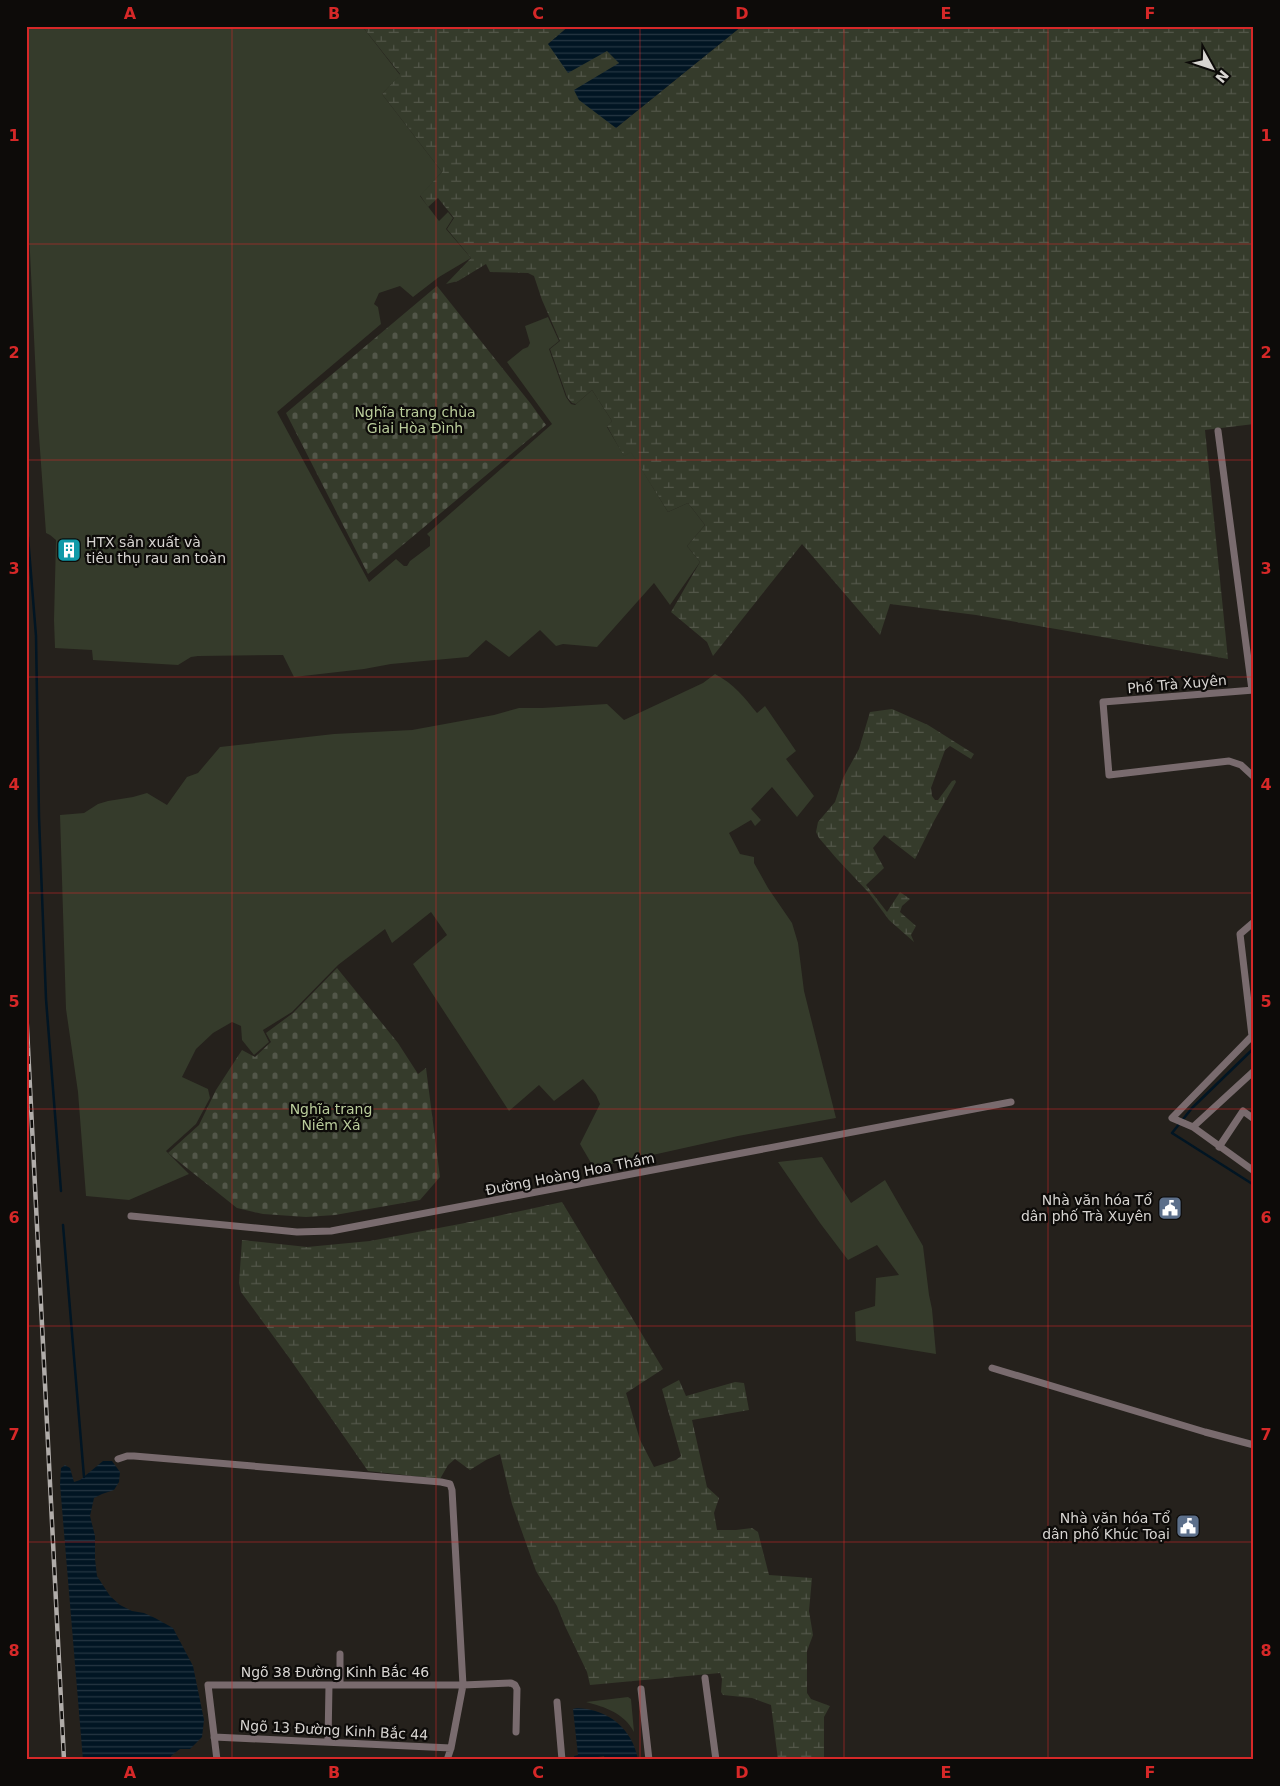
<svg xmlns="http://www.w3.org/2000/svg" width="1280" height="1786" font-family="'DejaVu Sans',sans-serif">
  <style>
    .wetland { fill: url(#wetland-marsh) }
    .cemetery { fill: url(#cemetery-stones) }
    .garden { fill: #353b2b }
    .water { fill: url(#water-rules) }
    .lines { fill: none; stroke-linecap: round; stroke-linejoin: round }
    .stream { stroke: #011523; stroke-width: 2.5 }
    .street { stroke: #796b6e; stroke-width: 7 }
    .rail-casing { stroke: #b0aca9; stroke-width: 4.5 }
    .rail { stroke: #0d0b09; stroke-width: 2.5; stroke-dasharray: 8; stroke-linecap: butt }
    .grid { fill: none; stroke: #d62828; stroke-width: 1; stroke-opacity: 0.55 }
    .labels { text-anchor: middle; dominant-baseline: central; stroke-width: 4.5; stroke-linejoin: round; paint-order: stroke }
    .park-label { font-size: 14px; fill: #bacd9b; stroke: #0d0b09 }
    .poi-label { font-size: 14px; fill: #d8d5d2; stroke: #0d0b09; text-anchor: end }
    .street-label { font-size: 14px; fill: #d8d5d2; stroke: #0d0b09 }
    .neatline { fill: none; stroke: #d62828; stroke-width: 2 }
    .grid-label { font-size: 16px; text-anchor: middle; font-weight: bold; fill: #d62828 }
  </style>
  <defs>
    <pattern id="wetland-marsh" width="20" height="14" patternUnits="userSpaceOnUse" patternTransform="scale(1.25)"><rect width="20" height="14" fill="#353b2b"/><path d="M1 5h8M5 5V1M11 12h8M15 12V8" fill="none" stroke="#525649"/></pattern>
    <pattern id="cemetery-stones" width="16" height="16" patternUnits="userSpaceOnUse" patternTransform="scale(1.25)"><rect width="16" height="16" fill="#353b2b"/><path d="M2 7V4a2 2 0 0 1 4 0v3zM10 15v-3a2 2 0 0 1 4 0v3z" fill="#525649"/></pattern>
    <pattern id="water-rules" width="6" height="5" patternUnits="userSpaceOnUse" patternTransform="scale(1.25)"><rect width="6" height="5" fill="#011523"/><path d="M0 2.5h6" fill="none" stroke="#253642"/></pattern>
  </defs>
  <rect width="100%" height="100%" fill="#25211c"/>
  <path class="wetland" d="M362,26H569L548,44L608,51L620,63L616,128L742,26H1254V424L1205,430L1228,659L976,615L890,604L880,635L802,544L713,656L707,642L671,612L700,562L687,546L705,525L688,503L668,512L631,453L624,457L607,426L612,421L592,390L576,404L572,403L567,397L550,349L560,341L542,300L534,276L528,273L490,272L486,264L458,281L446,284L471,258L447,229L454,218L438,198L428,207L420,195L442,172L382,94L400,74Z
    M892,709L928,725L974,754L971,759L950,746L945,750L931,788L932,796L935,800H938L952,781L955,780L956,782L934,821L915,859L884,835L873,848L884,868L866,885L887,912L900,892L910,899L902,906L900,912L916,926L911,935L914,942L889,920L869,893L837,859L819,838L816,832L818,822L835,802L843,778L859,749L870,712Z
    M562,1202L663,1369L626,1393L640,1440L654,1467L676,1460L681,1456L662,1389L679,1380L686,1396L735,1382L744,1383L749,1410L692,1420L707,1487L719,1498L714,1513L717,1530H736L752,1528L758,1532L769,1575L812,1578L809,1611L813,1635L807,1651V1693L811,1699L830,1706L824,1717V1760H778L771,1705L752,1698L723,1695L721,1692L722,1679L720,1673L590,1685L587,1672L565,1626L557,1606L536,1571L512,1504L500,1454L486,1460L470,1470L455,1459L448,1465L440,1479L368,1471L290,1359L241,1292L239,1283L242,1240L307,1247L370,1241L465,1223Z"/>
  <path class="cemetery" d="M437,286L531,404L546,425L368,574L286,413Z
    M337,968L398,1043L418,1074L426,1068L440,1177L420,1200L335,1215L306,1217L263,1214L237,1208L168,1153L199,1125L216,1090L242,1050L255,1057L271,1042L266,1033L293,1013Z"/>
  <path class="garden" d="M26,26H362L400,75L382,94L442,172L420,196L439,221L448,212L453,218L446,229L471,258L439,277L413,297L400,286L379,293L374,304L378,307L381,324L277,412L369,582L396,559L404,566H407L410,561L430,546V537L427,534L552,424L507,362L523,349L528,347L530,343L525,326L548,317L559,341L549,349L566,397L571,404L575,405L592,390L612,421L607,427L624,456L631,452L668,512L688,503L705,525L687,546L700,562L670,605L654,583L597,647L563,644L556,646L540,630L509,657L486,640L468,657L391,664L364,669L294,677L283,655L198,656L191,657L178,665L93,660L92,650L55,648L54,620L56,540L50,535L46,533L38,422L26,168Z
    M715,674C734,684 744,697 757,713L765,706L796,751L786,759L814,796L797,817L772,787L751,809L761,820L755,826L751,820L729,833L740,854L754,857V863L768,888L792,923L798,943L804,991L836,1118L738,1136L594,1168L580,1144L600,1104L596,1095L583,1079L554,1101L539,1085L509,1111L413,964L447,935L431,912L392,943L385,929L338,965L292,1012L263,1030L269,1042L254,1055L242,1040L241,1026L232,1022L213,1033L196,1049L182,1077L208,1089L210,1098L196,1124L166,1151L189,1174L129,1200L86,1196L78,1092L66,1009L60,815L84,813L98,804L108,801L133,797L147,793L167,805L187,777L198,773L220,747L334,734L412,730L494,715L519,708H542L607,704L624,720L703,683Z
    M822,1157L851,1203L885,1180L923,1246L929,1295L932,1309L936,1354L856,1341L855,1312L875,1306L876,1278L899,1275L877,1245L848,1260L820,1223L778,1162Z
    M628,1697L631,1699L634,1732C624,1713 605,1707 586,1702Z"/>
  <path class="water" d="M569,26H742L616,128L579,100L574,90L619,63L607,51L568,73L548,44Z
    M103,1461H112L120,1472L119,1482L114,1490L102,1494L94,1498L90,1516L95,1536V1559L97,1576L110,1596L120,1605L132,1611L144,1613L155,1618L173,1628L193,1666L204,1720L202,1737L190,1749H180L171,1756V1760H83L60,1484L61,1468L65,1465L70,1468L74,1482L80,1480Z
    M577,1708C608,1709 633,1729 638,1760H605L604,1756L592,1758V1760H575L574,1756L578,1755L573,1709Z"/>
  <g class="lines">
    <path class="stream" d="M26,518L27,522
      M28,537L36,636L39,817L46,999L61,1191
      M1254,1048L1192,1108L1172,1133L1254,1185
      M63,1225L84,1477"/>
    <path class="street" d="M1218,431L1252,690
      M1254,690L1103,702L1109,775L1229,761L1241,765L1254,777
      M1254,1034L1172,1118L1193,1127L1254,1171
      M1252,1036L1240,934L1254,922
      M1193,1127L1254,1071
      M1219,1147L1243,1111L1254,1119
      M131,1216L297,1232L331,1231L1011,1102
      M992,1368L1205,1432L1254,1445
      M118,1459L127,1456H134L441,1482L450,1484L452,1490L463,1685L451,1748L447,1760
      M340,1654V1685
      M705,1678L716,1760
      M641,1689L649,1760
      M557,1702L562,1760
      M214,1737L451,1748
      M328,1742L329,1685
      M217,1760L208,1685H463L511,1683L515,1685L517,1689L516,1732"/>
    <g class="rail-casing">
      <path id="rail" d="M26,1008L64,1760"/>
    </g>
    <use href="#rail" class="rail"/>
  </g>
  <path class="grid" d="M232,26V1760M436,26V1760M640,26V1760M844,26V1760M1048,26V1760M26,244H1254M26,460H1254M26,677H1254M26,893H1254M26,1109H1254M26,1326H1254M26,1542H1254"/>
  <defs>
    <g id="building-square" transform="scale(1.25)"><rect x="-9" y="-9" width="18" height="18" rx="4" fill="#0f9aa8" stroke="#0d0b09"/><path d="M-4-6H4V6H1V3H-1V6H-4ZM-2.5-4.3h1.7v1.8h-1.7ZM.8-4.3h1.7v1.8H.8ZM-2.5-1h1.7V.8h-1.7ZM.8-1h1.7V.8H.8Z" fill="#fff"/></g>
    <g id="civic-square" transform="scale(1.25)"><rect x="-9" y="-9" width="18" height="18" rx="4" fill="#5c6f8a" stroke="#0d0b09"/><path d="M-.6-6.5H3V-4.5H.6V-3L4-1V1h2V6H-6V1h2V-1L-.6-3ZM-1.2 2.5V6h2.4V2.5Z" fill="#fff"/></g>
  </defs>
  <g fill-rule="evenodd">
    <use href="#building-square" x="69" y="550"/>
    <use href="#civic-square" x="1170" y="1208"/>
    <use href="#civic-square" x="1188" y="1526"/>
  </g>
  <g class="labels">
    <g class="park-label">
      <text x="415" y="412">Nghĩa trang chùa<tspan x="415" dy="16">Giai Hòa Đình</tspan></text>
      <text x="331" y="1109">Nghĩa trang<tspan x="331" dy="16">Niềm Xá</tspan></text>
    </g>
    <g class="poi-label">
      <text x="86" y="542" text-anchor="start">HTX sản xuất và<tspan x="86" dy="16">tiêu thụ rau an toàn</tspan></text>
      <text x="1152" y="1200">Nhà văn hóa Tổ<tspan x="1152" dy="16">dân phố Trà Xuyên</tspan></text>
      <text x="1170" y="1518">Nhà văn hóa Tổ<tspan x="1170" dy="16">dân phố Khúc Toại</tspan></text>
    </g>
    <g class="street-label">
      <text transform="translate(1177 684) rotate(-5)">Phố Trà Xuyên</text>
      <text transform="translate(570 1174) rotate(-11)">Đường Hoàng Hoa Thám</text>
      <text x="335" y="1672">Ngõ 38 Đường Kinh Bắc 46</text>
      <text transform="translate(334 1730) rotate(3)">Ngõ 13 Đường Kinh Bắc 44</text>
    </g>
  </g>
  <rect width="1280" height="1786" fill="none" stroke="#0d0b09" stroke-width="55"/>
  <g transform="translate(1212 68) rotate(130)" stroke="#0d0b09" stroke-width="4" paint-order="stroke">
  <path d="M0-4L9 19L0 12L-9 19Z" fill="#d8d5d2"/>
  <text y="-8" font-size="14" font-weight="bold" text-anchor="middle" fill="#d8d5d2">N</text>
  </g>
  <rect x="28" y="28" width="1224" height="1730" class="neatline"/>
  <g class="grid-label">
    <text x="130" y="19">A</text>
    <text x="334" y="19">B</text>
    <text x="538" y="19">C</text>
    <text x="742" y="19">D</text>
    <text x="946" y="19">E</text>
    <text x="1150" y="19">F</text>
    <text x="14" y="141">1</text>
    <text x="1266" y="141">1</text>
    <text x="14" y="358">2</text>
    <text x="1266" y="358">2</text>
    <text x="14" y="574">3</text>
    <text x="1266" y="574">3</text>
    <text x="14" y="790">4</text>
    <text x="1266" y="790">4</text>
    <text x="14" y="1007">5</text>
    <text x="1266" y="1007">5</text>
    <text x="14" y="1223">6</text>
    <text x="1266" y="1223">6</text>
    <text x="14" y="1440">7</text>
    <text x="1266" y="1440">7</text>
    <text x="14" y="1656">8</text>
    <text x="1266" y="1656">8</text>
    <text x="130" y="1778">A</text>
    <text x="334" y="1778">B</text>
    <text x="538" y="1778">C</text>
    <text x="742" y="1778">D</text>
    <text x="946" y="1778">E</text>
    <text x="1150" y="1778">F</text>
  </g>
</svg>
